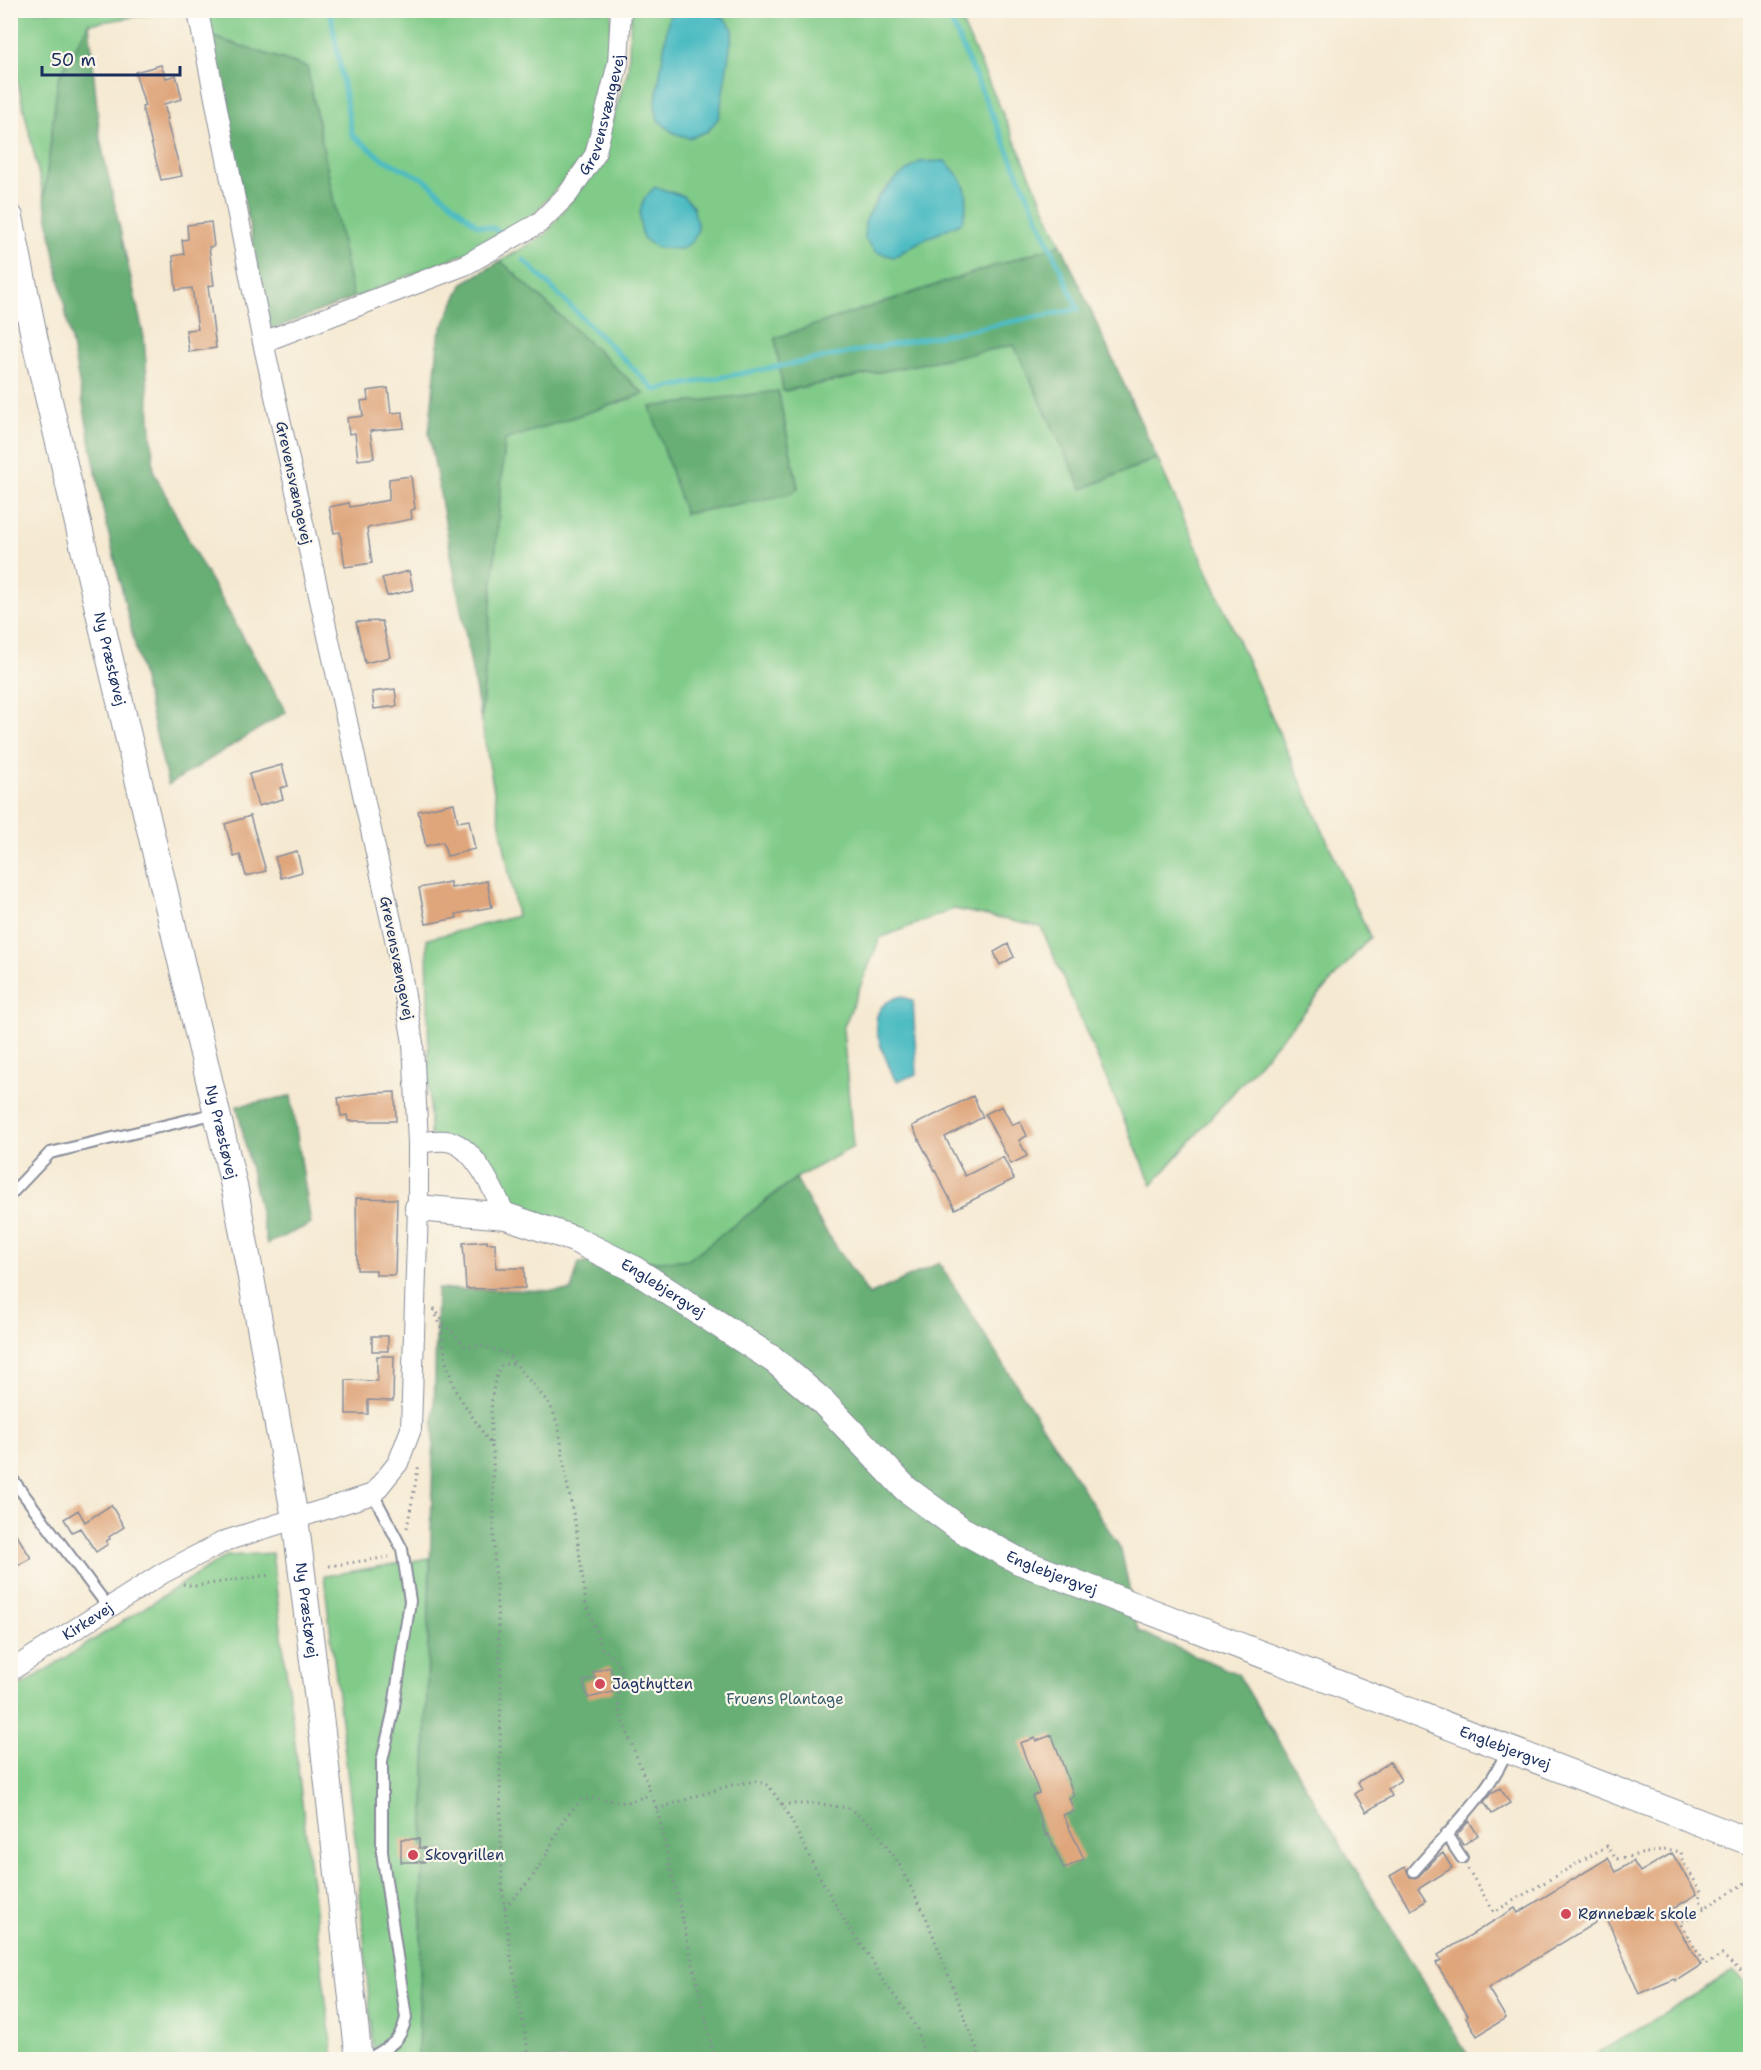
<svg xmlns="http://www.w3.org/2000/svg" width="1761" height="2070" font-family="'Shantell Sans',sans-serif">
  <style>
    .green { fill: #80cb88; stroke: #4e7d73; stroke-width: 1.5; fill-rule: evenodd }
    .forest { fill: #68af74; stroke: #426f69; stroke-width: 1.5 }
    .water { fill: #4ebcc3; stroke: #347690; stroke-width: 1.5 }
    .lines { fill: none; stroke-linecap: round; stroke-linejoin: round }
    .stream { stroke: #4ebcc3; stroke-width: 5 }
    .building { fill: #dfa67b }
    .service-casing { stroke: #888c98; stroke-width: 14 }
    .minor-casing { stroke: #888c98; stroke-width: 22 }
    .tertiary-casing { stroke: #888c98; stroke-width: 28 }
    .path { stroke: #888c98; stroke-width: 3; stroke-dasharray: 1.5 4.5; stroke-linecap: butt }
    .service { stroke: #fff; stroke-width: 10 }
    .minor { stroke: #fff; stroke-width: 20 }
    .tertiary { stroke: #fff; stroke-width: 26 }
    .poi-dot { fill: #d1495b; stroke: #fbf7ec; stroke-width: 2 }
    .labels { text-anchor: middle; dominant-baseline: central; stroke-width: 4.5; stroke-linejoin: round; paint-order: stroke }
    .street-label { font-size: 15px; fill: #1b2f5e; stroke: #fbf7ec }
    .poi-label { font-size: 15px; fill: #1b2f5e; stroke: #fbf7ec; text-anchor: start }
    .park-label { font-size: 15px; fill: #395e6b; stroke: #fbf7ec }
  </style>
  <rect width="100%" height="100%" fill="#fbf7ec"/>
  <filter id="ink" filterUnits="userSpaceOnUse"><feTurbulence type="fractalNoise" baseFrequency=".0167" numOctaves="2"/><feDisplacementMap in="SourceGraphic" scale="12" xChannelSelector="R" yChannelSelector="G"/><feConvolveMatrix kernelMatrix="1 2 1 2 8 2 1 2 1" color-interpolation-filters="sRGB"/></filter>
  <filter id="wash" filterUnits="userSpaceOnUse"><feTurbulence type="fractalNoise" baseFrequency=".008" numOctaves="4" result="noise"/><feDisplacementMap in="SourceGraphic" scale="24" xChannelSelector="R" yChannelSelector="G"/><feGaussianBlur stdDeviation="1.35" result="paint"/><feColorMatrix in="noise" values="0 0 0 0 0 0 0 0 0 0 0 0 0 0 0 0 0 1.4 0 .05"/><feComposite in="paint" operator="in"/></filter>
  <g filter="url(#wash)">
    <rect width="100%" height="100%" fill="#f5e9d1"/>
    <path class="green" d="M13,11H173L89,24L58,79L44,198L11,52V19Z
      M204,11H612L609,60L587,154L533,215L469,252L353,298L307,67L210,36Z
      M631,11H957L1061,244L775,338L784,391L1014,345L1082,489L1157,458L1370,937L1152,1185L1041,927L954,909L880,938L843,1029L853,1147L796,1178L688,1260L643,1262L514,1211L477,1151L430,1135L427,939L517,916L481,720L505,440L644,394L501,261L545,235L598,166L628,70ZM778,391L798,488L790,494L685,514Z
      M272,1553L333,2059H11V1692L226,1556Z
      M430,1558L418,2059H374L356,1847L324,1576Z
      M1733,1971L1750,1986V2059H1588Z"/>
    <path class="forest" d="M89,23L100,139L144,337L154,472L198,558L286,712L168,785L104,514L44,198L58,79Z
      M210,36L307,67L353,298L271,330Z
      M1061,244L1157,458L1082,489L1014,345L783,391L775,338Z
      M501,261L644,394L505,440L481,720L429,433L439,334L463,283Z
      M778,391L798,488L790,494L685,514L650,407Z
      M291,1096L311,1224L267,1244L237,1106Z
      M796,1178L819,1221L869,1295L939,1263L1121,1549L1138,1631L1238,1674L1470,2059L418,2060L437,1289L571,1291L579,1263L688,1260Z"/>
    <path class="water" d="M704,10L724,18L733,29L719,117L708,131L689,138L674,133L658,120L655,106L669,17L683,11Z
      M945,161C966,181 972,194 962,222L919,242L894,257L876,252L865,239V222L878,197L899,176L920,162Z
      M655,187L683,196L693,206L698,229L693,241L681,249L658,248L643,238C638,216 637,203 655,187Z
      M902,996L913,1001L917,1074L898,1081L894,1078C883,1049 856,1007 902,996Z"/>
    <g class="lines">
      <path class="stream" d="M330,10L352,135L383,159L424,179L477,225L495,229L502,236
        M524,260L655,390L1078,309L946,10"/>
    </g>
    <g id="blocks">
      <path class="building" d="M161,65L166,78L176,75L182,99L164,104L168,119H166L182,176L161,180L142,107L145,106L135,72Z
        M211,222L214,246L209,247L214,285L208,286L216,348L189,352L186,330L198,329L192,288L176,290L173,256L184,254L182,240L188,239L187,225Z
        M388,388L391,413L403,412L404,428L370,431L374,458L358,460L355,433L349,434L347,418L363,416L361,401L368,400L367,391Z
        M411,476L415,509L411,510L412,519L367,528L372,563L345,567L340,532L334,533L329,507L349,503L350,507L389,500V479Z
        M409,571L413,590L387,596L382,578Z
        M382,621L390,657L365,663L356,622Z
        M395,689L397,706L374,709L372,692Z
        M282,765L288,786L280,788L283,799L258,806L249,774Z
        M454,803L458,822L469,820L475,849L447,856L443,842L426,846L418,811Z
        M250,816L266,871L246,876L240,855L234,857L225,824Z
        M297,851L302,872L281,878L275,857Z
        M487,881L492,907L456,914L457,918L426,924L419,888L450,882L451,888Z
        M1008,944L1014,957L1000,965L994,952Z
        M395,1092L396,1121H348L347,1115L341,1116L338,1098L373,1093Z
        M973,1096L983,1117L945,1137L965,1176L1003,1157L1014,1179L955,1209L912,1126Z
        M1002,1106L1012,1125L1020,1121L1027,1136L1019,1140L1027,1156L1011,1164L985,1114Z
        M356,1198L397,1199L395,1275H376V1270H357Z
        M487,1241V1243H495L496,1268H524L525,1288L466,1289L463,1243Z
        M372,1336H388V1351H372Z
        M377,1356H394L393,1401L368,1400V1414H346V1380L377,1381Z
        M111,1505L124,1527L109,1537L110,1539L106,1541L108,1544L96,1552L80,1528L72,1532L64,1519L78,1510L85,1522Z
        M10,1524L31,1558L10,1570Z
        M610,1667L616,1687L612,1688L613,1692L588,1698L583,1681L595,1678L593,1672Z
        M1052,1735L1074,1796L1069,1798L1074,1811L1063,1815L1084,1859L1064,1869L1048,1834L1046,1835L1032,1796L1039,1793L1020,1743L1035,1738L1036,1741Z
        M1390,1762L1401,1780L1388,1789L1392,1796L1366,1812L1355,1794L1362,1789L1358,1782Z
        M1500,1788L1510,1803L1492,1814L1484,1802L1491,1793Z
        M1469,1821L1478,1835L1463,1845L1457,1835Z
        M401,1839H419V1848H425V1862H401Z
        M1443,1853L1452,1868L1418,1889L1426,1901L1411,1910L1390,1876L1405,1867L1410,1877L1417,1878L1437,1857Z
        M1672,1853L1697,1894L1668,1912L1701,1965L1676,1981L1675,1979L1639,1994L1606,1916L1488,1988L1506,2018L1477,2036L1466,2017L1468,2015L1436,1963L1441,1960L1438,1955L1515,1908L1518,1913L1608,1858L1616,1872L1633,1861L1640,1872Z"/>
    </g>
  </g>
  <g filter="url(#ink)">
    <use href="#blocks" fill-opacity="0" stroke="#888c98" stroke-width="1.5"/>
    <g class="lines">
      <g class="service-casing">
        <path id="service" d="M10,1195L50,1153L217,1113
          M10,1476L109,1608
          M1446,1834L1462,1858
          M1414,1871C1444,1836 1491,1792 1507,1750
          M367,2060C390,2045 399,2045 406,2018L382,1852V1761L393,1713L410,1601L402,1549L373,1494"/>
      </g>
      <g class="minor-casing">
        <g id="minor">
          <path id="s1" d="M263,342L465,265L539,223L568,194L595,155L618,63L621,10"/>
          <path d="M418,1143C427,1142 437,1140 446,1141C474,1143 495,1194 506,1216"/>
          <path id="s2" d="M10,1671L163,1573L225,1541L373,1494L398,1463L411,1429L418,1208V1143L413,1043L396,943L263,342L198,12"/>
        </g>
      </g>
      <g class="tertiary-casing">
        <g id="tertiary">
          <path id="s3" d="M10,217L35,341L235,1190L295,1518L323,1740L359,2060"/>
          <path id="s4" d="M418,1208L506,1216L574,1239L632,1268L774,1360L823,1402L906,1489L962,1530L1019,1561L1750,1842"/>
        </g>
      </g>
      <path class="path" d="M434,1308L449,1329L465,1346L486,1347L507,1354L551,1406L559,1428L566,1478L576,1528L586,1604L602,1648L616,1661L622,1672L621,1685L617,1697L620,1714L657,1809L715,2060
        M434,1310L441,1327L446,1362L455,1390L491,1445L493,1452L494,1550L501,1678L500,1772L502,1886L511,1958L530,2060
        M491,1443C491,1417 489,1387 502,1364H516
        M407,1528L419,1464
        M329,1566L389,1557
        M183,1584L195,1586L269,1575
        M782,1804H820L848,1808L871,1824L898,1862L926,1917L981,2060
        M657,1809L731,1785L755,1781L768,1785L787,1812L817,1872L849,1928L872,1960L883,1981L907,2012L917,2029L925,2060
        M1468,1869L1494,1912L1607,1846L1616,1859L1666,1849L1681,1852L1683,1862L1701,1891L1699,1899L1705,1908
        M1750,1880L1680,1923L1705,1965L1722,1955L1750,1979
        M505,1907L531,1879L547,1854L563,1820L582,1799L596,1798L625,1803L650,1795"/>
      <use href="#service" class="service"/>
      <use href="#minor" class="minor"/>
      <use href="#tertiary" class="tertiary"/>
    </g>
  </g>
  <g class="poi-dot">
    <circle cx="600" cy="1684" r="6"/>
    <circle cx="413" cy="1855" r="6"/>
    <circle cx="1566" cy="1914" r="6"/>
  </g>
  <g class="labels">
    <g class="street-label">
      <text stroke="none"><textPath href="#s1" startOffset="430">Grevensvængevej</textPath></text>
      <text transform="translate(294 483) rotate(78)">Grevensvængevej</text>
      <text stroke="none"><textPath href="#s3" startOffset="453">Ny Præstøvej</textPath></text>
      <text transform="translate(397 958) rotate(79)">Grevensvængevej</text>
      <text stroke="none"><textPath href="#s3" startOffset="939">Ny Præstøvej</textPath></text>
      <text stroke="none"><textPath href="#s4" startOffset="262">Englebjergvej</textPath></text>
      <text stroke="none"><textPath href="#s4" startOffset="748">Englebjergvej</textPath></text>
      <text stroke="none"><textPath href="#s3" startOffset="1425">Ny Præstøvej</textPath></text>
      <text stroke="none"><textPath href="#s2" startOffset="92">Kirkevej</textPath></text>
      <text stroke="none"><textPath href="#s4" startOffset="1234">Englebjergvej</textPath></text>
    </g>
    <g class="poi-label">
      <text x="612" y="1684">Jagthytten</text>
      <text x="425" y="1855">Skovgrillen</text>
      <text x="1578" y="1914">Rønnebæk skole</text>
    </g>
    <g class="park-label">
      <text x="785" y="1699">Fruens Plantage</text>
    </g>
  </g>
  <rect width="1761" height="2070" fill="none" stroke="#fbf7ec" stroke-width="36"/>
  <path d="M42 66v9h138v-9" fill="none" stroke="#1b2f5e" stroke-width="3"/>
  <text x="51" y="66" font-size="18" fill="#1b2f5e" stroke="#fbf7ec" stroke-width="4.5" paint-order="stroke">50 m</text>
</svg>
